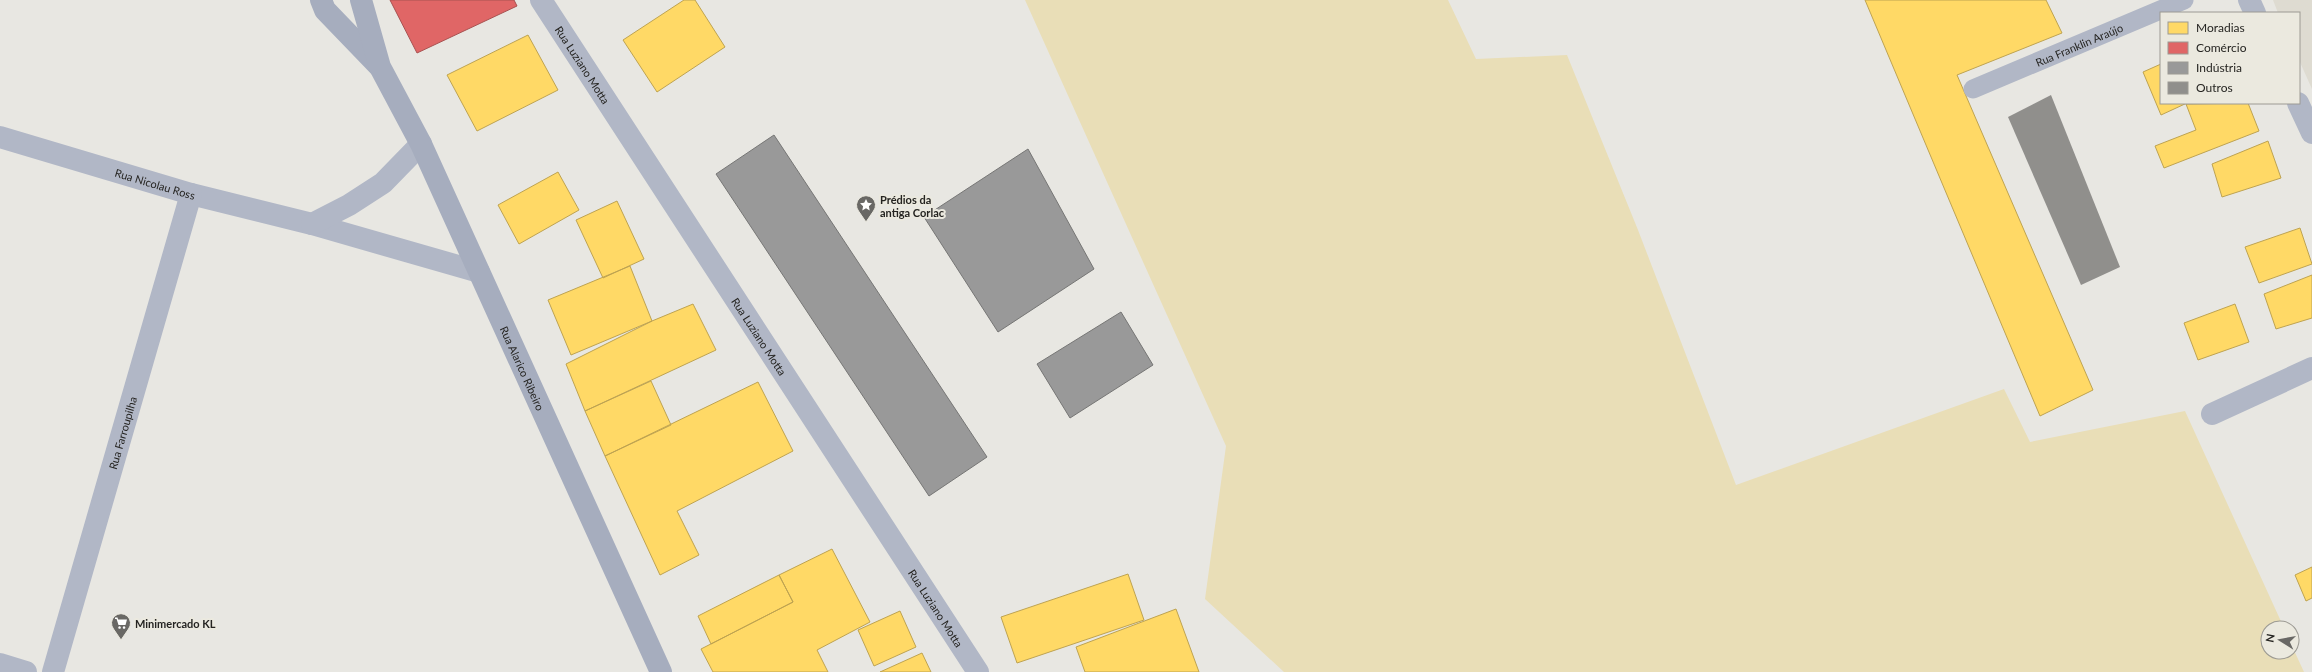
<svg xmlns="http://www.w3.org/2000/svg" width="2312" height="672" font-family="Lato,sans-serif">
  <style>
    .built { fill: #dedbd1 }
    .green { fill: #e9deb7 }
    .homes { fill: #ffd966; stroke: #bea351 }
    .shops { fill: #e06666; stroke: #a85251 }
    .industry { fill: #999; stroke: #767675 }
    .building { fill: #908f8c }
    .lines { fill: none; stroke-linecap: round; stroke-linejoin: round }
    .service { stroke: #b1b7c6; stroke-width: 19 }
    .minor { stroke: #b1b7c6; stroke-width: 22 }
    .secondary { stroke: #a6adbe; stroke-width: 22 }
    .labels { text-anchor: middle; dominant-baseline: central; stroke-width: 4; stroke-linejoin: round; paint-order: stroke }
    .street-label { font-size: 11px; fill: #252421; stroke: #ebe9df }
    .poi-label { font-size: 11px; font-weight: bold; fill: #252421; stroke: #ebe9df; text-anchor: start }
  </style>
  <rect width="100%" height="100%" fill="#e8e7e2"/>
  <path class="built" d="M2273,0H2312V89L2299,60V13H2278Z"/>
  <path class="green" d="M1025,0H1448L1476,59L1567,55L1638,230L1736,485L2004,389L2030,442L2185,411L2284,628H2268V652H2292V646L2304,672H1284L1205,599L1226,446Z"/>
  <path class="homes" d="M684,0H695L725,47L657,92L623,40Z
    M1865,0H2046L2062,33L1957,75L2093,390L2040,416Z
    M528,35L558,90L477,131L447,75Z
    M2161,64V103H2187L2161,115L2143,72Z
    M2248,103L2259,131L2164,168L2155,146L2196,130L2186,104Z
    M2268,141L2281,178L2222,197L2212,164Z
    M558,172L579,210L519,244L498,205Z
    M617,201L644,259L603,278L576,220Z
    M2300,228L2312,264L2259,283L2245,247Z
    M630,266L652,321L571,355L548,300Z
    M2312,275V318L2276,329L2264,294Z
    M693,304L716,350L585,411L566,364L652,321Z
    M2235,304L2249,342L2198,360L2184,323Z
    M651,381L671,425L605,456L585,411Z
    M758,382L793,451L677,511L699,555L660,575L605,456Z
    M832,549L870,622L817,650L828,672H713L701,649L793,602L779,575Z
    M2312,567V598L2306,601L2295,575Z
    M1128,574L1144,620L1017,663L1001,617Z
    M779,575L793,602L711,644L698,616Z
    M1176,609L1199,672H1085L1076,647Z
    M900,611L916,647L874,666L858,630Z
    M922,653L931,672H880Z"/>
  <path class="shops" d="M390,0H514L517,6L417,53Z"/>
  <path class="industry" d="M774,135L987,457L929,496L716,174Z
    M1028,149L1094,269L998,332L924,217Z
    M1121,312L1153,365L1070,418L1037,364Z"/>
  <path class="building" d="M2051,95L2120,267L2081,285L2008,117Z"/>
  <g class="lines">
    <path class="service" id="s1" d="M1973,89L2184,0"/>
    <g class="minor">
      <path id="s2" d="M541,0L978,672"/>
      <path d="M2249,0L2255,13"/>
      <path d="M2298,103L2312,133"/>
      <path id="s3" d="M0,137L191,194L312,224L479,272"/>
      <path d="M312,224L349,205L383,183L421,144"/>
      <path d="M2212,414L2312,368"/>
      <path d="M0,664L26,672"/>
      <path id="s4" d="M53,672L191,194"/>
    </g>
    <g class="secondary">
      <path d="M321,0L325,10L378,65"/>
      <path id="s5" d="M361,0L380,67L421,144L661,672"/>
    </g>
  </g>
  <defs>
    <g id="sight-pin" transform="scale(1)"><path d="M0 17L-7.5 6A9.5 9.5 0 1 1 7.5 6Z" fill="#696865" stroke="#ebe9df"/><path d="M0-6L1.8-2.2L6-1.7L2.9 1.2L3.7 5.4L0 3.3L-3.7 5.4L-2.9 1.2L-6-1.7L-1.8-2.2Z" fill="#fff"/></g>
    <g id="supermarket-pin" transform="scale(1)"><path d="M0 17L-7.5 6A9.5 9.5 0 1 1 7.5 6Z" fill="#696865" stroke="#ebe9df"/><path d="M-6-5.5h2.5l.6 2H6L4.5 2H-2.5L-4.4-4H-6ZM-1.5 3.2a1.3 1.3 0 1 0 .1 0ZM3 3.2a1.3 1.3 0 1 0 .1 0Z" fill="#fff"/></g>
  </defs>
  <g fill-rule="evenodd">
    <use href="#sight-pin" x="866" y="205"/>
    <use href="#supermarket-pin" x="121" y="623"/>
  </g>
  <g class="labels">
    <g class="street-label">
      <text stroke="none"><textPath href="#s1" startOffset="115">Rua Franklin Araújo</textPath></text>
      <text stroke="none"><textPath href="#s2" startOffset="77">Rua Luziano Motta</textPath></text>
      <text stroke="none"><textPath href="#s3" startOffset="162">Rua Nicolau Ross</textPath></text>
      <text stroke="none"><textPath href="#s2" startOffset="401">Rua Luziano Motta</textPath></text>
      <text stroke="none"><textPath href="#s5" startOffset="403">Rua Alarico Ribeiro</textPath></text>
      <text stroke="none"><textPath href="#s4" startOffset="249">Rua Farroupilha</textPath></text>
      <text stroke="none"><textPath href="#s2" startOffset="725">Rua Luziano Motta</textPath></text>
    </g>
    <g class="poi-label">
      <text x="880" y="199">Prédios da<tspan x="880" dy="13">antiga Corlac</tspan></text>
      <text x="135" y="623">Minimercado KL</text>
    </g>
  </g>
  <rect x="2160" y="12" width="140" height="92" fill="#ebe9df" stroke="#9c9a93"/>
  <rect x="2168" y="22" width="20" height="12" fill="#ffd966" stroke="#9c9a93"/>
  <text x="2196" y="32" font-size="12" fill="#252421">Moradias</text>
  <rect x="2168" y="42" width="20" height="12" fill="#e06666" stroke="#9c9a93"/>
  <text x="2196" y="52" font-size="12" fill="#252421">Comércio</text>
  <rect x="2168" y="62" width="20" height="12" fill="#999999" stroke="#9c9a93"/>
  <text x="2196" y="72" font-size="12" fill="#252421">Indústria</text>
  <rect x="2168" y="82" width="20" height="12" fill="#908f8c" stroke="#9c9a93"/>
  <text x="2196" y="92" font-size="12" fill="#252421">Outros</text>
  <g transform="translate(2280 640) rotate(281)"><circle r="19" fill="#ebe9df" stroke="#9c9a93"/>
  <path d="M0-3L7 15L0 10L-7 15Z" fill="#696865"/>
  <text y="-6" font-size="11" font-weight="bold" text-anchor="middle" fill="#252421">N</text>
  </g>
</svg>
